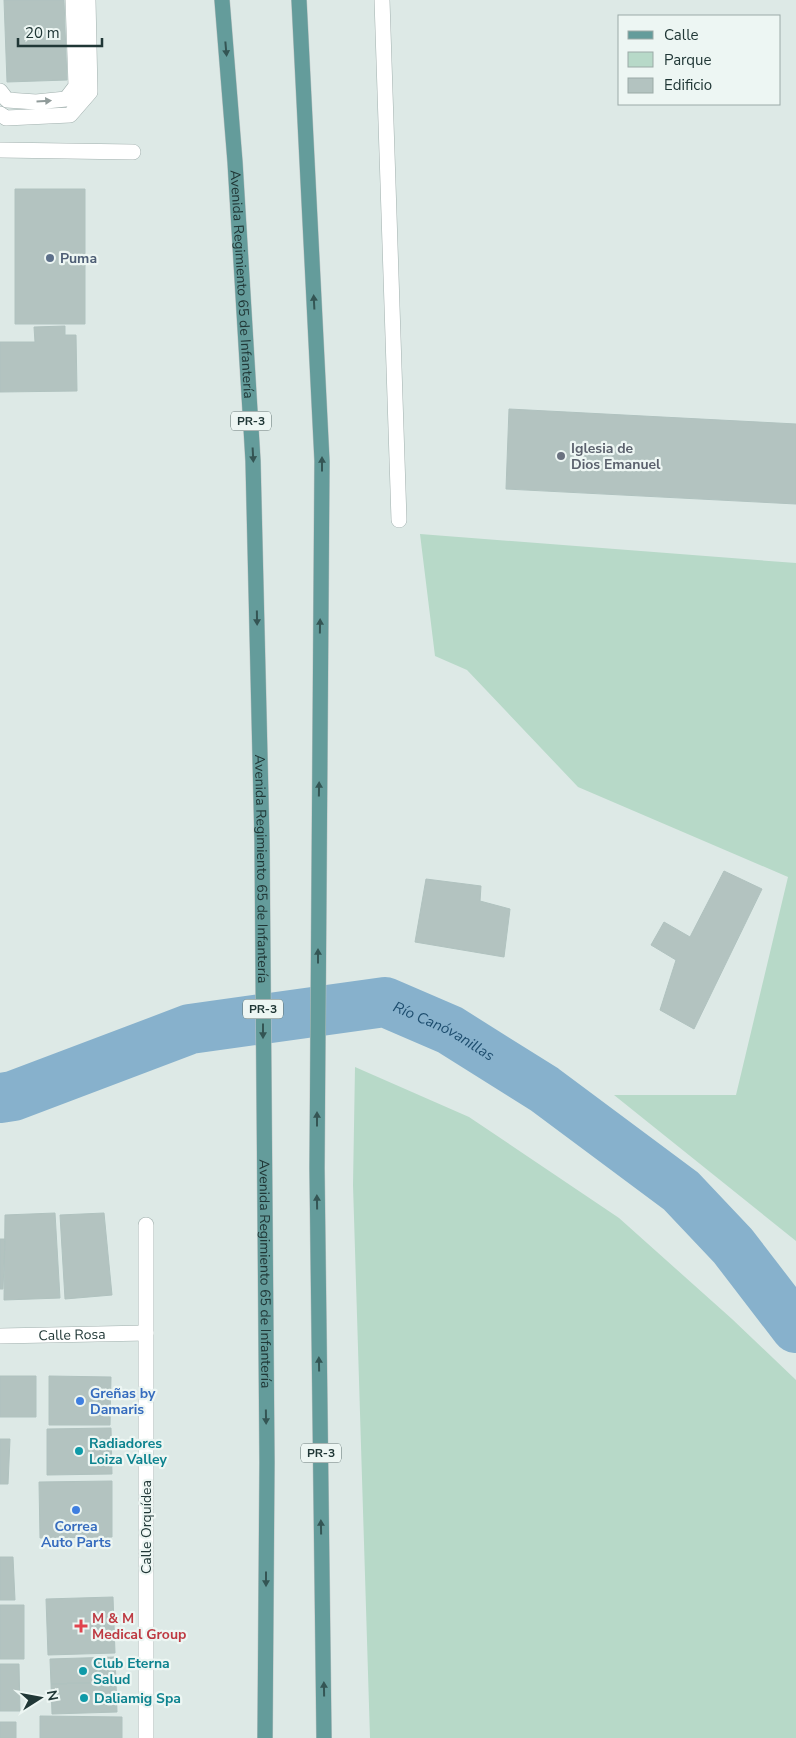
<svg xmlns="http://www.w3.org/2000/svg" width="796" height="1738" font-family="'Nunito Sans',sans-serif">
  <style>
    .green { fill: #b7d9c8 }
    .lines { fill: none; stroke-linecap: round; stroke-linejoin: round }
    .river { stroke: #87b1cc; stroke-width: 50 }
    .building { fill: #b3c3c0; stroke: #b0c2bf }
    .lane-casing { stroke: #a1b0ae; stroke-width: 16 }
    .street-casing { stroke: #a1b0ae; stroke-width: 16 }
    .primary-casing { stroke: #bcc3c3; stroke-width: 16 }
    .lane { stroke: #fff; stroke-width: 15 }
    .street { stroke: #fff; stroke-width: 15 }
    .primary { stroke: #649c9b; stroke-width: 15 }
    .oneway { fill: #345554 }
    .oneway2 { fill: #909b9a }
    .service-dot { fill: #5c6f8a; stroke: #edf6f3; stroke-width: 2 }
    .worship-dot { fill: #6b7280; stroke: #edf6f3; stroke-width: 2 }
    .shop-dot { fill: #3f7fe0; stroke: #edf6f3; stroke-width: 2 }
    .culture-dot { fill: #0f9aa8; stroke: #edf6f3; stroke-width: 2 }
    .health-dot { fill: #e0444e; stroke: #edf6f3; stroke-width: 2 }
    .labels { text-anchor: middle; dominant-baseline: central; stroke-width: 4.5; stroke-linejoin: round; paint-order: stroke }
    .shield { fill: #edf6f3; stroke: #5e706f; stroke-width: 1 }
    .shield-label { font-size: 12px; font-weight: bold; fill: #203736 }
    .service-label { font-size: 14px; font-weight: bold; fill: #4e5e75; stroke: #edf6f3; text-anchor: start }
    .street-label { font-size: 14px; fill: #203736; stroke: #edf6f3 }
    .worship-label { font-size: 14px; font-weight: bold; fill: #5b616d; stroke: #edf6f3; text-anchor: start }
    .shop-label { font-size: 14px; font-weight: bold; fill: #366cbe; stroke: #edf6f3; text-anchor: start }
    .culture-label { font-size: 14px; font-weight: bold; fill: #0d838f; stroke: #edf6f3; text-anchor: start }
    .health-label { font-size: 14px; font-weight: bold; fill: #be3a42; stroke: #edf6f3; text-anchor: start }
    .water-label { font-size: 15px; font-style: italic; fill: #1e4e6f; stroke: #edf6f3 }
  </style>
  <rect width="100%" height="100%" fill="#dde9e6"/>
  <path class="green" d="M420,534L796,563V1241L614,1095H736L788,877L578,787L467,670L435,656Z
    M355,1067L469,1117L619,1218L732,1319L796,1380V1738H370L353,1185Z"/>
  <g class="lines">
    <path class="river" id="s1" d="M0,1098L13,1096L190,1029L385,1002L450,1030L544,1089L681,1191L733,1246L796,1328"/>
  </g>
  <path class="building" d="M4,0H64L67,80L7,82Z
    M15,189H85V324H15Z
    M65,326V335H76L77,391L0,392V342H35L34,327Z
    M509,409L796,424V504L506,489Z
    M724,871L762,889L694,1029L660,1010L676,960L651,945L664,922L690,937Z
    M426,879L481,886L480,901L510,909L504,957L415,942Z
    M55,1213L60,1298L4,1300L5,1215Z
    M104,1213L112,1295L65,1299L60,1215Z
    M0,1239H5L3,1289H0Z
    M0,1376H36V1417H0Z
    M49,1376L111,1377L110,1425H49Z
    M111,1428L112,1474L47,1475V1429Z
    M0,1439H10L8,1484H0Z
    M112,1481V1537L40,1538L39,1482Z
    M0,1557H13L15,1600H0Z
    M113,1597L115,1653L48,1655L46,1599Z
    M0,1605H24V1659H0Z
    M115,1657L116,1682L51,1684L50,1659Z
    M0,1664H19L20,1711H0Z
    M116,1682L117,1712L52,1714L51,1684Z
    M40,1716L122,1717V1738H40Z
    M0,1722H16V1738H0Z"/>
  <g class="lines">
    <g class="lane-casing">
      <path id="lane" d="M382,0L399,520
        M0,91L7,100L36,102L66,99L76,86L73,0
        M0,114L6,118L70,115L90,92L88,0
        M0,150L133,152"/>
    </g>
    <g class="street-casing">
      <g id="street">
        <path d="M146,1225V1738"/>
        <path id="s2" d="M0,1336L146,1333"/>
      </g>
    </g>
    <g class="primary-casing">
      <g id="primary">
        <path id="s3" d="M222,0L235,162L253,461L262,842L267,1462L265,1738"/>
        <path d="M299,0L322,461L317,1168L324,1738"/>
      </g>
    </g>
    <use href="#lane" class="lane"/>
    <use href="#street" class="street"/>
    <use href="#primary" class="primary"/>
  </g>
  <defs><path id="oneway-solid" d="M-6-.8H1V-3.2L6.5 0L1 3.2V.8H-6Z" transform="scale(1.25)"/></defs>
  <g class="oneway">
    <use href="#oneway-solid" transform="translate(226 49) rotate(85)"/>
    <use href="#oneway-solid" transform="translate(314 302) rotate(-93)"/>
    <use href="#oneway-solid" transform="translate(253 455) rotate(87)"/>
    <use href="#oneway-solid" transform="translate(322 464) rotate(-90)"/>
    <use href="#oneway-solid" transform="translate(257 618) rotate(89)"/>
    <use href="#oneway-solid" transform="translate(320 626) rotate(-89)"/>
    <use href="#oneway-solid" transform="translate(319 789) rotate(-89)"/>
    <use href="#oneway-solid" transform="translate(318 956) rotate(-90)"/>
    <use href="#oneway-solid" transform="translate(263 1031) rotate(90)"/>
    <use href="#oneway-solid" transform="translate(317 1119) rotate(-90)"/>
    <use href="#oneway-solid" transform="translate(317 1202) rotate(-91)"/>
    <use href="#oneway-solid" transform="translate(319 1364) rotate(-91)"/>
    <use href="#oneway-solid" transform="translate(266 1417) rotate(89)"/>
    <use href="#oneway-solid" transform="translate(321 1527) rotate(-91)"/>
    <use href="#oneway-solid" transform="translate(266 1579) rotate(90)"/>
    <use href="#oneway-solid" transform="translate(324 1689) rotate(-91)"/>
  </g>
  <use class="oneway2" href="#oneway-solid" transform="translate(44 101) rotate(-4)"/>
  <circle class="service-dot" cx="50" cy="258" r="5"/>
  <circle class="worship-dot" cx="561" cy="456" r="5"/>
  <g class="shop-dot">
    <circle cx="80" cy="1401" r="5"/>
    <circle cx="76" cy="1510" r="5"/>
  </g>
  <g class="culture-dot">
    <circle cx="79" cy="1451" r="5"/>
    <circle cx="83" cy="1671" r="5"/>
    <circle cx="84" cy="1698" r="5"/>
  </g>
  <path class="health-dot" d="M78.5 1618.5h5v5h5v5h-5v5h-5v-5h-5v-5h5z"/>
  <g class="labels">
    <g class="shield">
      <rect x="231" y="411.5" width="40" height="19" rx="4"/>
      <rect x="243" y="999.5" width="40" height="19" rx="4"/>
      <rect x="301" y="1443.5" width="40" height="19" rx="4"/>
    </g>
    <g class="shield-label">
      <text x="251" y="421">PR-3</text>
      <text x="263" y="1009">PR-3</text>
      <text x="321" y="1453">PR-3</text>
    </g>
    <g class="service-label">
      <text x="60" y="258">Puma</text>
    </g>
    <g class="street-label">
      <text stroke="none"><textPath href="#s3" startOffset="285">Avenida Regimiento 65 de Infantería</textPath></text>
      <text stroke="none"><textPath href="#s3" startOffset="870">Avenida Regimiento 65 de Infantería</textPath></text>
      <text stroke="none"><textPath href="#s3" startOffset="1275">Avenida Regimiento 65 de Infantería</textPath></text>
      <text stroke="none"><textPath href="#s2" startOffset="72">Calle Rosa</textPath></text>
      <text transform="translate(146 1527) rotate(-90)">Calle Orquídea</text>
    </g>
    <g class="worship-label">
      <text x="571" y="448">Iglesia de<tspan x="571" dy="16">Dios Emanuel</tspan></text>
    </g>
    <g class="shop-label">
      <text x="90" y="1393">Greñas by<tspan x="90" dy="16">Damaris</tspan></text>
      <text x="76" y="1526" text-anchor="middle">Correa<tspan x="76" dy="16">Auto Parts</tspan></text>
    </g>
    <g class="culture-label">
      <text x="89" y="1443">Radiadores<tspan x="89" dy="16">Loiza Valley</tspan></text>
      <text x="93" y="1663">Club Eterna<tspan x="93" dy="16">Salud</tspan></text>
      <text x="94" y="1698">Daliamig Spa</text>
    </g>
    <g class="health-label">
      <text x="92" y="1618">M &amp; M<tspan x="92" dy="16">Medical Group</tspan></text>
    </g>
    <g class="water-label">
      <text stroke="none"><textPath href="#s1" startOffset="465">Río Canóvanillas</textPath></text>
    </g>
  </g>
  <rect x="618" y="15" width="162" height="90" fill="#edf6f3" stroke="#9baaa7"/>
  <rect x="628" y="31" width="25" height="8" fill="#649c9b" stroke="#9baaa7"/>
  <text x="664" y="40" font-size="15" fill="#203736">Calle</text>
  <rect x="628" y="52" width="25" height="15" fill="#b7d9c8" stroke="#9baaa7"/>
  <text x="664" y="65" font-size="15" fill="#203736">Parque</text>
  <rect x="628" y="78" width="25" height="15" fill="#b3c3c0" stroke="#9baaa7"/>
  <text x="664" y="90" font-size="15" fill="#203736">Edificio</text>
  <g transform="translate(40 1698) rotate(79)" stroke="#edf6f3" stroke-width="4" paint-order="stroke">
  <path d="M0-4L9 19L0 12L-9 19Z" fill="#203736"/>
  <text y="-8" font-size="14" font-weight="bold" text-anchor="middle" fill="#203736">N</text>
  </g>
  <path d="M18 38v8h84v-8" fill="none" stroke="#203736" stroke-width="2.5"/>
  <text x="25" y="38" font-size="15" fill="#203736" stroke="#edf6f3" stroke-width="4" paint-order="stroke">20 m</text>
</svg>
